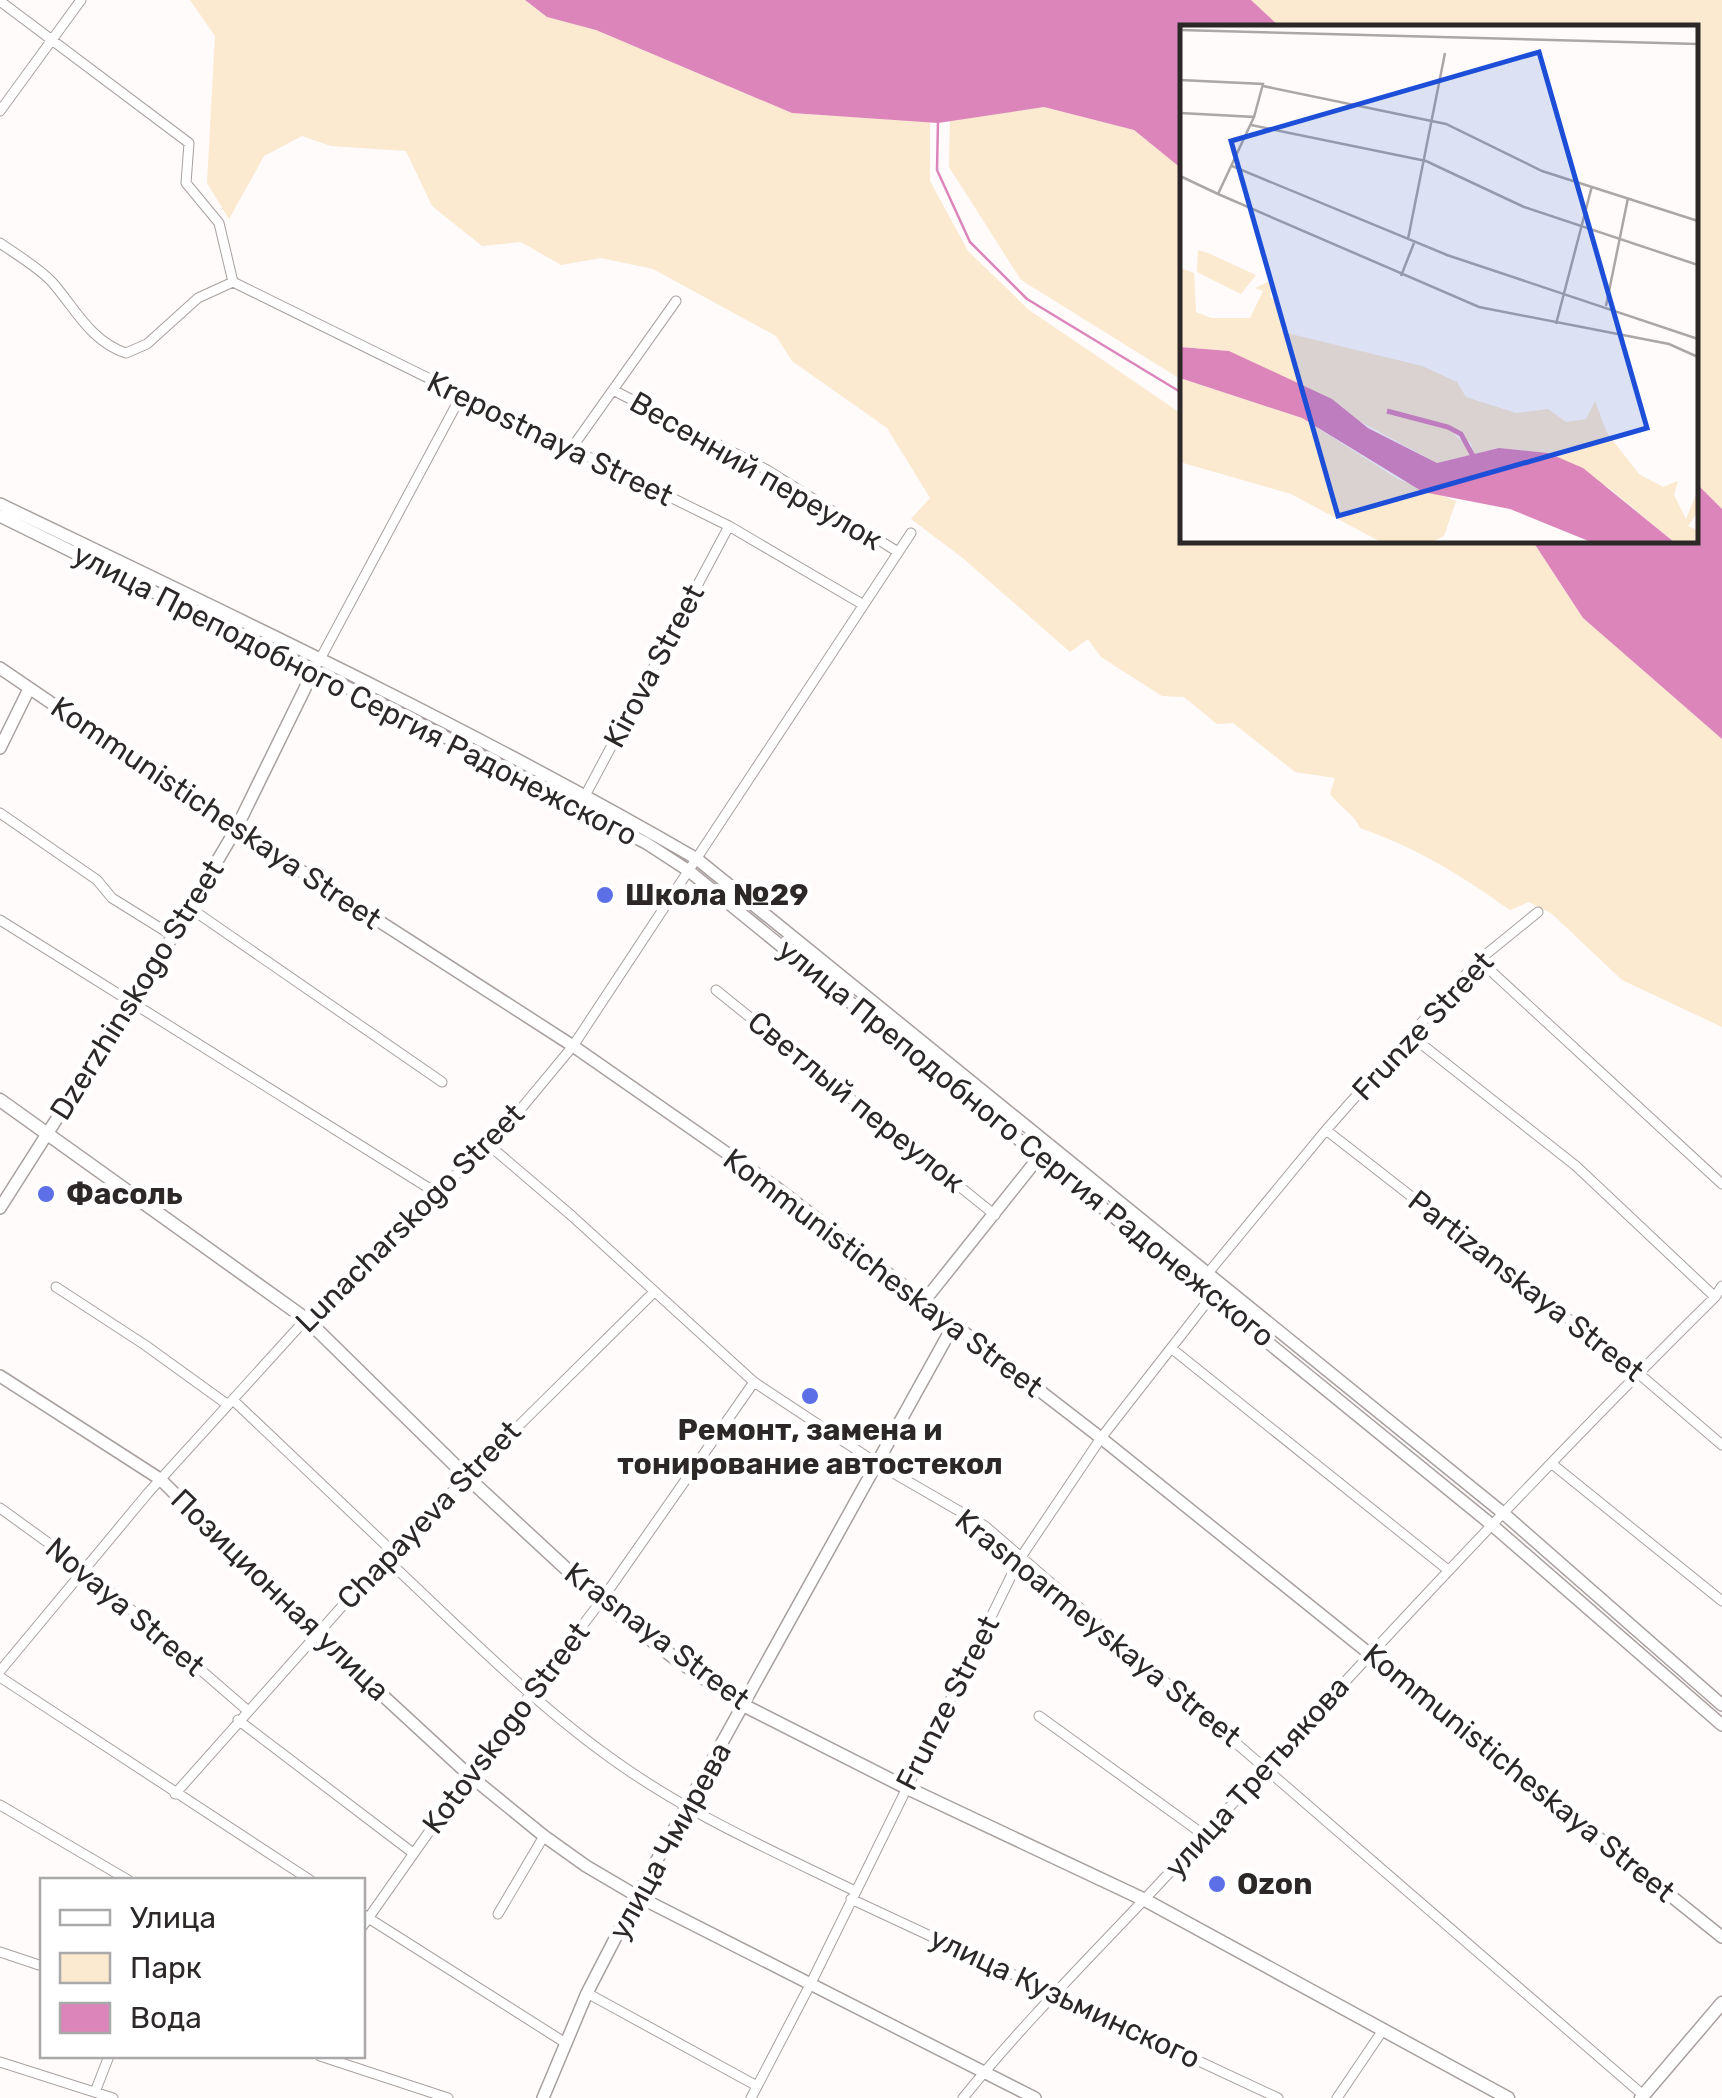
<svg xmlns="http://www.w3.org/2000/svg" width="1722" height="2098" font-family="Rubik,sans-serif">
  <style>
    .green { fill: #fbe9d0 }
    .water { fill: #db85ba }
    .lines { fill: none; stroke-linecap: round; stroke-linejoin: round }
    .stream { stroke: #db85ba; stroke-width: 2.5 }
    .minor-casing { stroke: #a8a09f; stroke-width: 11 }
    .tertiary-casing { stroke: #a8a09f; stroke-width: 14 }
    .secondary-casing { stroke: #a8a09f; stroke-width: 15 }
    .minor { stroke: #fff; stroke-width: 9 }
    .tertiary { stroke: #fff; stroke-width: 11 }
    .secondary { stroke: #fff; stroke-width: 12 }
    .poi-dot { fill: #5c6fe6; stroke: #fff; stroke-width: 4 }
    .labels { text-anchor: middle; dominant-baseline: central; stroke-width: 10; stroke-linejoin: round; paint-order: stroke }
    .street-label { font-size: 30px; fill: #2b2827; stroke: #fff }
    .poi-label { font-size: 30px; font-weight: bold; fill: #2b2827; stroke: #fff; text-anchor: start }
    .inset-river { fill: none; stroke: #db85ba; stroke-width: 5 }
    .inset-road { fill: none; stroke: #aaa7a6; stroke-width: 2.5 }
    .view { fill: #1d4ed8; fill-opacity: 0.15; stroke: #1d4ed8; stroke-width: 5 }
    .inset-edge { fill: none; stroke: #2b2827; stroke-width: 5 }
  </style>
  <rect width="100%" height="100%" fill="#fefbfa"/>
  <path class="green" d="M190,0H525L547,17L596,30L792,113L930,122V181L968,251L1029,310L1182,414V540H1532L1583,618L1722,739V1027L1622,980L1551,913L1529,902L1510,910C1459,874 1419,849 1360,828C1354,814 1340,807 1330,794L1335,778L1295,772L1233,723L1217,724L1184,697L1162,696L1101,657L1088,639L1070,652L964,559L911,519L930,498L887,428L792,361L776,336L653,269L601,258L561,265L521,242L482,246L432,206L406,151L331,146L302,136L264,156L229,219L207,183L215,36Z
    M1251,0H1722V509L1695,482L1694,28L1280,27Z
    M1044,107L1134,130L1182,169V380L1021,280L949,167L950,120Z"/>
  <path class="water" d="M525,0H1251L1280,27L1182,28V169L1134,130L1044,107L938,123L792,113L596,30L547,17Z
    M1695,482L1722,509V739L1583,618L1532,540H1694Z"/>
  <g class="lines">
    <path class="stream" d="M938,121L937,170L970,242L1027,299L1182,393"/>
    <g class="minor-casing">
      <path id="minor" d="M0,1L189,143L186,183L219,223L233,282
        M0,111L81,0
        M0,243C17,255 38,267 52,282C75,308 91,342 126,353L147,344L198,298L233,282
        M233,282L729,526L862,604
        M613,390L767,470L898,552
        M571,449L676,301
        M318,663L461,396
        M579,807L729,526
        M0,813L97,880L112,898L173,936
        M190,908L442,1082
        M0,920L435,1192
        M1479,960L1722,1184
        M716,990L995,1215
        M1410,1035L1576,1166L1715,1297
        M1326,1130L1638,1373L1722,1445
        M490,1146L572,1216L754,1382L878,1464L985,1526L1643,2095
        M1199,1284L1326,1130L1410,1035L1479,960L1538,912
        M56,1287L145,1345L228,1405
        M1171,1348L1448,1570
        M233,1400L392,1551
        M1551,1463L1722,1601
        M0,1508L83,1568L247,1710
        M385,1558C457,1625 528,1698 608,1756C684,1812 771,1850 855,1891
        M0,1671L148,1493L306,1319L435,1192L490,1146L573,1046L911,533
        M0,1677L310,1880
        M1039,1716L1204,1835
        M238,1720L413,1853
        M175,1794L385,1558L654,1292
        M0,1805L128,1880
        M851,1899L1278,2098
        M362,1914L564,2042
        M498,1914L544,1836
        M362,1927L469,1775L601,1601L754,1382
        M0,1952L42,1966
        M587,1993L757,2086
        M320,2056L448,2098
        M0,2062L113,2098
        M95,2092L109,2056
        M751,2098L811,1983L1019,1560L1101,1438L1221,1284
        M963,2098C1035,2009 1117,1931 1193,1847C1364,1660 1535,1475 1715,1297L1722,1286
        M1337,2098L1383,2030"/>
    </g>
    <g class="tertiary-casing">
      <path id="tertiary" d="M0,504C235,617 471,728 697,859L1503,1513L1722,1705
        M0,516L411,719L646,843L689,871L1492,1525L1722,1725
        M0,668L236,829L573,1046L777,1188L1101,1438L1722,1937
        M0,748L29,689
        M0,1208L173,936L236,829L314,670
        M925,1300L1043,1152
        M0,1376L160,1479L315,1633L469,1775L544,1836L586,1866L637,1896L1035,2098
        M543,2098L587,1993L637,1896L953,1326"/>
    </g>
    <g class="secondary-casing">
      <path id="secondary" d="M0,1100L306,1319L467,1477L601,1601L676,1659L745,1706L905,1787L1145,1900L1508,2098
        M1641,2098L1722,2003"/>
    </g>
    <use href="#minor" class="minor"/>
    <use href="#tertiary" class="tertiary"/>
    <use href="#secondary" class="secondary"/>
  </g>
  <g class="poi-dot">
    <circle cx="605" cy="895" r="10"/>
    <circle cx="46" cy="1194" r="10"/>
    <circle cx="810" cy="1396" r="10"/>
    <circle cx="1217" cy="1884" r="10"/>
  </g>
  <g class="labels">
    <g class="street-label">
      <text transform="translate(550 439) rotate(26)">Krepostnaya Street</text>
      <text transform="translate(756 471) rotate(30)">Весенний переулок</text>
      <text transform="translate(654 666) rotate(-62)">Kirova Street</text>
      <text transform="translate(355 695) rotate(27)">улица Преподобного Сергия Радонежского</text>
      <text transform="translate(216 813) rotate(34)">Kommunisticheskaya Street</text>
      <text transform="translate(137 990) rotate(-58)">Dzerzhinskogo Street</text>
      <text transform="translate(1423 1026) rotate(-47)">Frunze Street</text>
      <text transform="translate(856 1102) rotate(39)">Светлый переулок</text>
      <text transform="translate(1026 1143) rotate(39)">улица Преподобного Сергия Радонежского</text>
      <text transform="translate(410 1218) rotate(-45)">Lunacharskogo Street</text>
      <text transform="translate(883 1273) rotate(37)">Kommunisticheskaya Street</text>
      <text transform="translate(1526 1286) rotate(38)">Partizanskaya Street</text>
      <text transform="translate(429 1515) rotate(-46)">Chapayeva Street</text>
      <text transform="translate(280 1595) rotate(44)">Позиционная улица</text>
      <text transform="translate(125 1607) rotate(40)">Novaya Street</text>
      <text transform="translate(1098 1628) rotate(39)">Krasnoarmeyskaya Street</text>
      <text transform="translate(657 1636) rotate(37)">Krasnaya Street</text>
      <text transform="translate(948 1703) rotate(-63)">Frunze Street</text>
      <text transform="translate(506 1728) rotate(-53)">Kotovskogo Street</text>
      <text transform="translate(1519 1773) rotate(39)">Kommunisticheskaya Street</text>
      <text transform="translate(1257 1777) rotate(-48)">улица Третьякова</text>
      <text transform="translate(670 1841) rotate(-61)">улица Чмирева</text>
      <text transform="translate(1065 1998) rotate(25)">улица Кузьминского</text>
    </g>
    <g class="poi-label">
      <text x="625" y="895">Школа №29</text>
      <text x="66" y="1194">Фасоль</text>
      <text x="810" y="1430" text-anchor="middle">Ремонт, замена и<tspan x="810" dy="34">тонирование автостекол</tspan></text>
      <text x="1237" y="1884">Ozon</text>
    </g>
  </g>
  <g transform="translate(1180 25)">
    <rect width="518" height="518" fill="#fefbfa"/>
    <path d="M18,225L28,228L76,250L61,269L17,247ZM0,243L14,248L16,287L31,293H70L83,266L75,263L94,254L90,271L102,283L101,305L107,308L242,341L277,357L286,372L336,388L368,384L386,397L406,394L415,376L427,408L459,449L483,462L498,456L494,470L506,494L517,467V488L508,501L517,505V517H494L429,463L368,428L319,423L294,429L291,418L267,400L201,385L270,405L288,422L291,430L257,438L49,326L0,322ZM0,353L122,393L218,454L276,476L264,511L252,517H201L111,469L0,437Z" fill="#fbe9d0"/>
    <path d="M0,322L49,326L152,374L188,403L257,438L319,423L368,428L403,443L494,517H411L330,484L243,467L122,393L0,353Z" fill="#db85ba"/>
    <path class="inset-river" d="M207,386L268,402L281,409L293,431"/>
    <path class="inset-road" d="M0,5L518,19M0,55L83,59L74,92M83,61L266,99L362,146L518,196M0,88L74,92L38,169L0,151M71,100L246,136L344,182L518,240M52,141L267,230L518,314M38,169L299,282L489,319L518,332M228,214L265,28M221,251L234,218M426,281L448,173M376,299L412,161"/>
    <path class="view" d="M359,27L467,403L158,491L51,116Z"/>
    <rect width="518" height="518" class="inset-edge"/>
  </g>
  <rect x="40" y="1878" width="325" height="180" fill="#ffffff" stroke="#aaa9a9" stroke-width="2.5"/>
  <rect x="60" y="1910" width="50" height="15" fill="#ffffff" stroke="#aaa9a9" stroke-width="2.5"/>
  <text x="130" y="1928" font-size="30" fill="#2b2827">Улица</text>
  <rect x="60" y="1953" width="50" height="30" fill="#fbe9d0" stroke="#aaa9a9" stroke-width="2.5"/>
  <text x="130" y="1978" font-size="30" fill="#2b2827">Парк</text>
  <rect x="60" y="2003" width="50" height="30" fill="#db85ba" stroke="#aaa9a9" stroke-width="2.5"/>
  <text x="130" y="2028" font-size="30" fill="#2b2827">Вода</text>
</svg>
